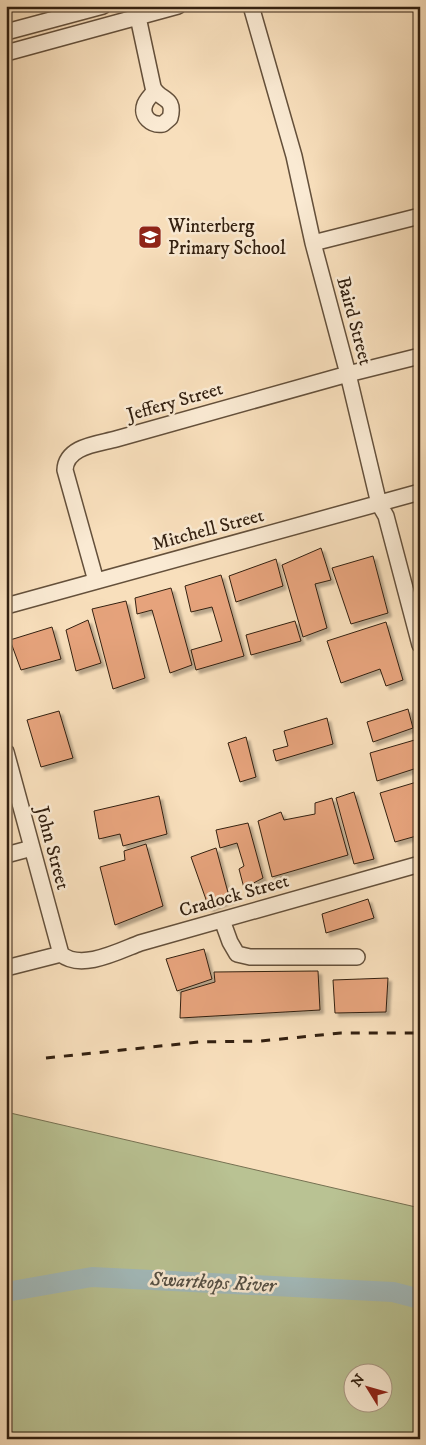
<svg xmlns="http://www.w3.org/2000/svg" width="426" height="1445" font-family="'IM FELL DW Pica',serif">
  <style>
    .green { fill: #b9c293; stroke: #767152; fill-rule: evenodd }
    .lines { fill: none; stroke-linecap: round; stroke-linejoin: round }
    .river { stroke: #a2babb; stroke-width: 20 }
    .building { fill: #e6a37c; stroke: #332010; filter: url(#shadow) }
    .minor-casing { stroke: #64503b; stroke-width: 18 }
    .minor { stroke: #faead3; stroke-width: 15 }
    .rail { stroke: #332010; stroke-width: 3; stroke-dasharray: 9 9; stroke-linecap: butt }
    .labels { text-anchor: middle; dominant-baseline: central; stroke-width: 5; stroke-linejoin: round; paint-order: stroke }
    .poi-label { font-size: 19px; fill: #332010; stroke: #faead3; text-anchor: start }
    .street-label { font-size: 19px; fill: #332010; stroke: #faead3 }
    .water-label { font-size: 20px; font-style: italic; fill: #544e43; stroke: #faead3 }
  </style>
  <defs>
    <filter id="shadow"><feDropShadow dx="3.5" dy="3.5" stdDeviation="1" flood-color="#0004"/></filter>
  </defs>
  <rect width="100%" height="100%" fill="#f8dfbc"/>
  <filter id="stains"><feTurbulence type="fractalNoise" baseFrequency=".004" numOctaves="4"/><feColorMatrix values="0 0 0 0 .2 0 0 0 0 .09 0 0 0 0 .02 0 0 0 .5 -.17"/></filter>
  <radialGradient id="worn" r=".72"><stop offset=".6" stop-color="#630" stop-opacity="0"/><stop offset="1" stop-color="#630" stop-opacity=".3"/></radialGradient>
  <path class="green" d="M6,1112L420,1208V1439H6ZM354,1372H384V1402H354Z"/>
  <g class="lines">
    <path class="river" d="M6,1292L92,1277L393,1292L420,1299"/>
  </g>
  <path class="building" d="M321,548L331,580L315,584L327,628L303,637L282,565Z
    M373,556L388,613L351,624L332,568Z
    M276,559L283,586L236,602L229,576Z
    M221,575L244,656L196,670L191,650L222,641L212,607L191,612L185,586Z
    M171,588L192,665L170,673L152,610L137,614L135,598Z
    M126,601L145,678L113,689L92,609Z
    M88,620L101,663L76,671L66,630Z
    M295,621L301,641L251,655L246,635Z
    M386,622L403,680L386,686L380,669L341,683L327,641Z
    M52,627L61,659L21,670L10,640Z
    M408,709L413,728L373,742L367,722Z
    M59,711L73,758L41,767L27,720Z
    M327,718L333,744L276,761L273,750L288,746L284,731Z
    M246,737L256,777L240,782L228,743Z
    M418,739L420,746V767L377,781L370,753Z
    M420,781V835L395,842L380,793Z
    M354,792L374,859L354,864L336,798Z
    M159,796L167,834L123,846L120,834L99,839L94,811Z
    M332,798L348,855L272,877L258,821L281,812L284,820L315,814V803Z
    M248,823L263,878L244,888L239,869L244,866L237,843L220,848L216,830Z
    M146,844L163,906L115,925L100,867L125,860L124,851Z
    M216,848L230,900L209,908L191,857Z
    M368,899L374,918L326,933L322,914Z
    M204,949L212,979L177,991L166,959Z
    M318,971L320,1010L180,1018L181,992L215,982L214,972Z
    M388,978L386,1012L335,1013L333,980Z"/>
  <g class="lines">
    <g class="minor-casing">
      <path id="minor" d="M251,6L294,156L313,243L348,374L379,504L386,516L420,645
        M138,17L153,87C159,101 176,96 170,118L163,124C152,126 140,117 145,104C147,99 151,95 155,91
        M6,32L103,6
        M6,53L178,6
        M313,243L420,216
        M96,581L65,470C66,446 98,444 116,439L348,374L420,356
        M6,606L420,492
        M6,752L61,954
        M6,855L32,848
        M222,920L230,942L237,954L250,957H357
        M61,954C81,971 119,951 140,943L420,864
        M6,968L61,954"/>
    </g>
    <use href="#minor" class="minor"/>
    <path class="rail" d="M46,1058L199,1042L261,1041L341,1033H420"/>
  </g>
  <defs>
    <g id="school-square" transform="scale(1.25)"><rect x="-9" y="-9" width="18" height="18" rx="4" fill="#8f2418" stroke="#faead3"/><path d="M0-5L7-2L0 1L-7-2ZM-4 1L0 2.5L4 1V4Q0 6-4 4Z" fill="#fff"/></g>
  </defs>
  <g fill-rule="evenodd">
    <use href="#school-square" x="150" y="237"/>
  </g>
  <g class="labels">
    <g class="poi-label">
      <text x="168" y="226">Winterberg<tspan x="168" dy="22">Primary School</tspan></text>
    </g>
    <g class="street-label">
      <text transform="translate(354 321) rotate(75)">Baird Street</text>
      <text transform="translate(175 402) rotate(-16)">Jeffery Street</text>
      <text transform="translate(208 530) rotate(-15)">Mitchell Street</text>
      <text transform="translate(52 848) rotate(75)">John Street</text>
      <text transform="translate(234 896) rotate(-16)">Cradock Street</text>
    </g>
    <g class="water-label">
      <text transform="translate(213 1283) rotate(3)">Swartkops River</text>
    </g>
  </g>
  <rect width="426" height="1445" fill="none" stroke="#f8dfbc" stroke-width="25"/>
  <rect x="8" y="8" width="411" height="1430" fill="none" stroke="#332010" stroke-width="2.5"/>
  <rect x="12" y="12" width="401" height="1420" fill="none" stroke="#332010"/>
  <g transform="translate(368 1388) rotate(307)"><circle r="24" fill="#faead3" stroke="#aa9985"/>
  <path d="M0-4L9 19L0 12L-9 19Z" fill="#8f2418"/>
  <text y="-8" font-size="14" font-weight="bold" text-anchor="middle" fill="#332010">N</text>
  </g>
  <rect width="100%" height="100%" filter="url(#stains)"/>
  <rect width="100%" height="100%" fill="url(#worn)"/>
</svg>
